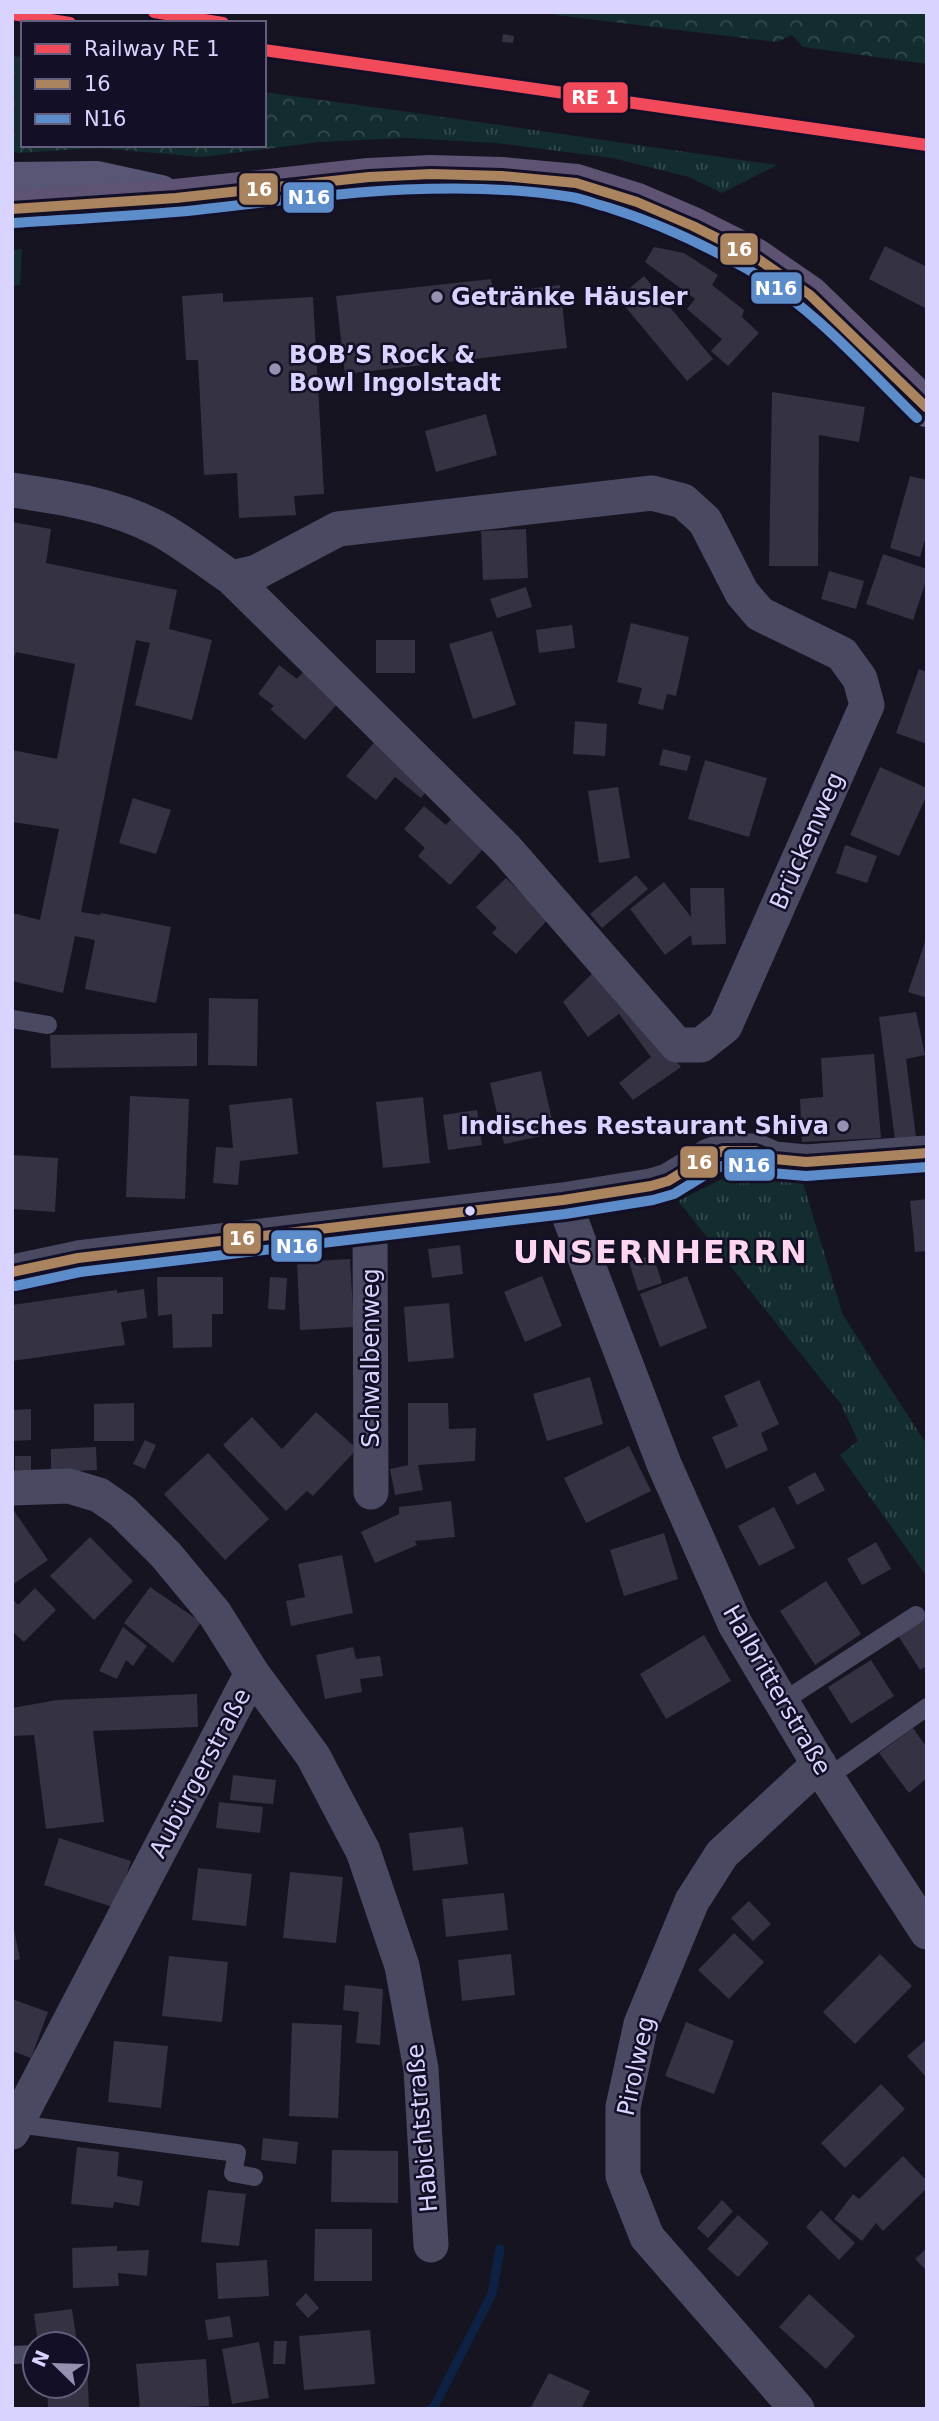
<svg xmlns="http://www.w3.org/2000/svg" width="939" height="2421" font-family="'DejaVu Sans',sans-serif">
  <style>
    .grass { fill: url(#grass-tufts) }
    .forest { fill: url(#forest-crowns) }
    .lines { fill: none; stroke-linecap: round; stroke-linejoin: round }
    .stream { stroke: #0d2144; stroke-width: 9 }
    .building { fill: #343243 }
    .lane { stroke: #4a4962; stroke-width: 18 }
    .street { stroke: #4a4962; stroke-width: 35 }
    .secondary { stroke: #575674; stroke-width: 38 }
    .primary { stroke: #5e5373; stroke-width: 38 }
    .bus-1-casing { stroke: #130f26; stroke-width: 16 }
    .bus-2-casing { stroke: #130f26; stroke-width: 16 }
    .bus-1 { stroke: #aa835f; stroke-width: 10 }
    .bus-2 { stroke: #5d8cca; stroke-width: 10 }
    .rail-1-casing { stroke: #130f26; stroke-width: 18 }
    .rail-1 { stroke: #f14a5a; stroke-width: 12 }
    .poi-dot { fill: #9591b1; stroke: #130f26; stroke-width: 2.5 }
    .bus-dot { fill: #d9d4ff; stroke: #130f26; stroke-width: 2.5 }
    .labels { text-anchor: middle; dominant-baseline: central; stroke-width: 5; stroke-linejoin: round; paint-order: stroke }
    .poi-label { font-size: 24px; font-weight: bold; fill: #d9d4ff; stroke: #130f26; text-anchor: start }
    .street-label { font-size: 24px; fill: #d9d4ff; stroke: #130f26 }
    .district-label { font-size: 32px; font-weight: bold; letter-spacing: 2px; fill: #ffd6f0; stroke: #130f26 }
    .line-badge { stroke: #130f26; stroke-width: 2.5 }
    .badge-label { font-size: 19px; text-anchor: middle; font-weight: bold; fill: #fff }
  </style>
  <defs>
    <pattern id="grass-tufts" width="24" height="20" patternUnits="userSpaceOnUse" patternTransform="scale(1.75)"><rect width="24" height="20" fill="#132c2d"/><path d="M3 7l-1-3M5 7V3M7 7l1-3M15 17l-1-3M17 17v-4M19 17l1-3" fill="none" stroke="#354a4c"/></pattern>
    <pattern id="forest-crowns" width="20" height="18" patternUnits="userSpaceOnUse" patternTransform="scale(1.75)"><rect width="20" height="18" fill="#132c2d"/><path d="M2 6a3 3 0 1 1 6 0M12 15a3 3 0 1 1 6 0" fill="none" stroke="#354a4c"/></pattern>
  </defs>
  <rect width="100%" height="100%" fill="#161421"/>
  <path class="grass" d="M444,117L777,165L722,193L689,177L612,158L497,143L405,138Z
    M22,249L20,285L12,286V250Z
    M740,1170L803,1183L843,1315L927,1445V1577L840,1455L858,1441L841,1404L678,1201Z"/>
  <path class="forest" d="M552,12H927V64L803,47L792,35L777,42L556,15Z
    M12,56L23,57V145H264V92L444,117L405,138L320,142L202,157L98,148L18,153L12,151Z"/>
  <g class="lines">
    <path class="stream" d="M431,2409L435,2405L492,2294L500,2249"/>
  </g>
  <path class="building" d="M503,34L514,36L513,43L502,42Z
    M885,246L927,267V309L869,279Z
    M654,247L684,253L718,275L712,285L744,310L742,317L759,333L728,366L711,351L722,339L687,309L695,299L645,262Z
    M644,276L713,359L687,381L618,298Z
    M491,279L493,293L560,285L567,348L345,374L336,296Z
    M223,293V302L313,297L324,494L294,496L296,515L239,518L237,473L204,475L198,360H186L182,296Z
    M772,392L865,407L859,442L819,435L818,566H769Z
    M486,414L497,455L436,472L425,431Z
    M910,476L927,480V533L920,557L890,548Z
    M12,522L51,529L46,563L177,590L169,629L212,640L192,720L135,705L150,643L136,640L81,912L100,915L101,913L171,927L156,1003L85,989L95,940L75,936L63,993L12,981V913L40,920L59,829L12,822V750L57,759L75,664L16,652L12,664Z
    M526,529L528,578L483,580L481,531Z
    M883,554L927,569V578L913,620L866,604Z
    M829,571L864,581L856,609L821,599Z
    M526,587L532,607L497,618L490,599Z
    M631,623L689,637L676,696L667,694L663,710L638,704L642,688L617,682Z
    M572,625L575,648L539,653L536,630Z
    M492,631L516,705L473,719L449,644Z
    M376,640H415V673H376Z
    M279,665L297,679L304,671L340,701L305,740L270,709L274,706L258,694Z
    M919,669L927,672V744L896,733Z
    M575,721L607,724L605,756L573,754Z
    M377,739L427,790L421,798L395,777L376,800L346,776Z
    M663,749L691,756L687,771L659,765Z
    M705,760L767,778L749,837L688,819Z
    M880,767L927,788V795L899,856L850,835Z
    M618,787L630,858L599,863L588,791Z
    M133,798L171,810L156,854L119,843Z
    M424,806L446,825L454,816L486,846L450,885L418,856L425,848L404,829Z
    M845,845L877,856L867,883L836,873Z
    M636,875L648,889L602,928L590,914Z
    M506,878L525,897L553,914L516,954L492,933L497,928L476,907Z
    M664,882L691,917L690,888H724L726,944L692,945L691,935L665,955L630,909Z
    M927,936V998L908,992Z
    M598,968L681,1067L633,1100L619,1083L651,1057L619,1014L588,1037L563,1002Z
    M209,998L258,999L257,1066L208,1065Z
    M916,1012L925,1055L906,1059L916,1137L895,1140L879,1017Z
    M197,1033V1066L51,1068L50,1035Z
    M874,1054L881,1138L802,1142L800,1099L823,1097L821,1058Z
    M541,1071L555,1133L504,1144L490,1083Z
    M130,1096L189,1099L185,1199L126,1197Z
    M423,1097L430,1163L383,1168L376,1102Z
    M292,1098L298,1154L240,1161L238,1185L213,1183L216,1147L233,1148L229,1105Z
    M477,1110L482,1145L448,1150L443,1115Z
    M12,1155L58,1158L55,1212L12,1209Z
    M927,1199V1251L915,1252L910,1201Z
    M460,1245L463,1274L432,1278L428,1249Z
    M653,1255L662,1283L638,1291L629,1262Z
    M350,1259L354,1327L300,1330L297,1262Z
    M542,1276L562,1326L525,1342L504,1292Z
    M687,1276L707,1328L660,1347L640,1294Z
    M157,1277H223V1314H212V1347L173,1348L172,1314L158,1316Z
    M270,1277L287,1278L285,1310L268,1309Z
    M144,1289L147,1318L121,1322L125,1345L12,1361V1305L117,1290V1293Z
    M449,1303L454,1358L408,1362L404,1307Z
    M590,1377L603,1424L547,1441L533,1394Z
    M759,1380L779,1424L761,1433L768,1450L726,1469L712,1437L738,1426L724,1396Z
    M134,1403V1441H94V1404Z
    M408,1403H448L449,1429L476,1428L475,1461L418,1465L423,1490L395,1495L390,1469L408,1465Z
    M31,1409V1440L12,1441V1410Z
    M316,1412L357,1449L313,1496L307,1491L286,1511L223,1445L252,1417L282,1449Z
    M145,1440L156,1445L145,1469L133,1464Z
    M629,1446L651,1491L586,1523L564,1478Z
    M96,1447L97,1470L51,1472V1449Z
    M208,1453L269,1519L225,1560L164,1494Z
    M15,1456H31V1470H15Z
    M815,1472L825,1490L797,1505L788,1487Z
    M451,1501L455,1537L415,1541L417,1545L375,1563L361,1532L399,1514V1507Z
    M774,1507L795,1548L759,1566L738,1526Z
    M12,1508L48,1560L12,1585Z
    M664,1533L678,1579L624,1596L610,1550Z
    M90,1537L133,1581L94,1620L50,1576Z
    M876,1542L891,1569L862,1585L847,1559Z
    M342,1555L353,1613L291,1626L286,1601L305,1597L298,1564Z
    M826,1581L861,1634L815,1665L780,1611Z
    M150,1587L201,1622L173,1663L124,1623Z
    M35,1588L56,1610L24,1642L12,1631V1598L18,1605Z
    M927,1615V1666L920,1670L897,1634Z
    M123,1627L147,1646L133,1666L126,1660L117,1679L99,1671Z
    M704,1635L731,1681L666,1719L640,1674Z
    M353,1647L356,1659L380,1656L383,1676L360,1679L362,1692L325,1699L316,1655Z
    M871,1660L894,1696L851,1724L828,1687Z
    M197,1694L198,1727L93,1731L104,1822L46,1829L34,1735L12,1736V1708L57,1700Z
    M913,1728L927,1748V1778L909,1793L879,1753Z
    M233,1775L276,1780L273,1804L230,1800Z
    M219,1802L263,1807L260,1833L216,1828Z
    M463,1827L468,1864L413,1871L409,1833Z
    M59,1838L131,1861L116,1908L44,1885Z
    M198,1868L252,1874L246,1926L192,1920Z
    M290,1872L343,1877L336,1943L283,1938Z
    M504,1893L508,1930L446,1937L442,1899Z
    M749,1901L771,1924L753,1941L731,1918Z
    M12,1920L20,1959L12,1961Z
    M734,1933L764,1962L729,1999L698,1970Z
    M511,1954L515,1995L462,2001L458,1960Z
    M880,1954L912,1986L855,2044L823,2012Z
    M169,1956L228,1962L222,2022L162,2016Z
    M345,1985L383,1989L380,2045L356,2043L359,2012L343,2010Z
    M12,1999L48,2012L31,2058L12,2051Z
    M686,2022L734,2041L714,2094L665,2076Z
    M292,2023L342,2025L338,2118L289,2116Z
    M927,2039V2078L907,2056Z
    M114,2041L168,2046L161,2108L108,2102Z
    M881,2084L905,2109L845,2168L821,2143Z
    M263,2138L298,2142L296,2164L261,2160Z
    M77,2147L119,2152L117,2176L143,2181L139,2206L114,2202L113,2208L71,2204Z
    M332,2150L398,2151V2203L331,2202Z
    M903,2156L927,2181V2188L883,2231L876,2223L862,2241L834,2219L853,2194L859,2199Z
    M208,2190L246,2194L239,2246L201,2242Z
    M722,2200L733,2211L708,2238L697,2228Z
    M821,2210L855,2243L839,2260L806,2227Z
    M738,2215L769,2243L738,2277L707,2249Z
    M315,2229H372V2281H314Z
    M117,2246V2251L149,2250L147,2276L118,2273L119,2286L73,2288L72,2248Z
    M927,2248V2271L915,2259Z
    M267,2260L269,2296L218,2299L216,2263Z
    M306,2293L319,2308L308,2318L295,2304Z
    M809,2294L855,2336L826,2369L779,2327Z
    M72,2309L77,2342L38,2344L34,2314Z
    M230,2316L233,2337L208,2340L205,2320Z
    M370,2330L375,2384L304,2390L299,2336Z
    M274,2341H287L285,2364H273Z
    M259,2342L269,2398L232,2404L222,2349Z
    M206,2359L209,2406L140,2409L136,2364Z
    M87,2361L89,2409H48L47,2386H77V2362Z
    M549,2373L590,2391L581,2409H530Z"/>
  <g class="lines">
    <path class="lane" d="M12,1019L48,1025
      M782,1702L916,1615
      M827,1778L927,1707
      M17,2124L237,2153L233,2173L254,2177
      M12,2355L35,2354"/>
    <path class="street" d="M12,490C62,497 114,505 159,529C185,543 208,562 232,578L257,572L338,529L652,493L683,501L705,521L742,593L760,614L842,654L860,679L867,705L725,1026L701,1045H677L506,849L232,578
      M563,1200L664,1464L735,1624L827,1778L927,1932
      M370,1223L371,1492
      M12,1272L78,1258L563,1200L651,1186L668,1181L709,1156L723,1151H756L774,1159L806,1162L927,1153
      M12,1488L69,1486L99,1495L122,1511L166,1555L215,1614L252,1673L12,2132
      M252,1673L313,1756L363,1851L402,1966L421,2069L431,2245
      M797,2409L647,2237L623,2176V2107L641,2024L692,1901L722,1854L819,1764"/>
    <path class="secondary" d="M12,181L97,180L161,194"/>
    <path class="primary" d="M12,209L176,198L369,177L431,174L502,176L576,183L637,202L693,226L755,257L810,295L927,408"/>
    <g class="bus-1-casing">
      <path id="bus-1" d="M12,209L176,198L369,177L431,174L502,176L576,183L637,202L693,226L755,257L810,295L927,408
        M12,1272L78,1258L563,1200L651,1186L668,1181L709,1156L723,1151H756L774,1159L806,1162L927,1153"/>
    </g>
    <g class="bus-2-casing">
      <path id="bus-2" d="M13,223C74,219 136,216 197,210C321,196 447,177 571,197C583,199 595,204 607,207C655,222 703,244 747,269C812,306 864,366 917,418
        M15,1286L80,1272L565,1214L653,1200L674,1194L715,1169L725,1165H753L771,1173L806,1176L927,1167"/>
    </g>
    <use href="#bus-1" class="bus-1"/>
    <use href="#bus-2" class="bus-2"/>
    <g class="rail-1-casing">
      <path id="rail-1" d="M154,12L223,23
        M12,14L70,23
        M264,50L927,145"/>
    </g>
    <use href="#rail-1" class="rail-1"/>
  </g>
  <g class="poi-dot">
    <circle cx="437" cy="297" r="7"/>
    <circle cx="275" cy="369" r="7"/>
    <circle cx="843" cy="1126" r="7"/>
  </g>
  <circle class="bus-dot" cx="470" cy="1211" r="6"/>
  <g class="labels">
    <g class="poi-label">
      <text x="451" y="297">Getränke Häusler</text>
      <text x="289" y="355">BOB’S Rock &amp;<tspan x="289" dy="28">Bowl Ingolstadt</tspan></text>
      <text x="829" y="1126" text-anchor="end">Indisches Restaurant Shiva</text>
    </g>
    <g class="street-label">
      <text transform="translate(807 841) rotate(-66)">Brückenweg</text>
      <text transform="translate(371 1358) rotate(-90)">Schwalbenweg</text>
      <text transform="translate(777 1690) rotate(60)">Halbritterstraße</text>
      <text transform="translate(200 1773) rotate(-62)">Aubürgerstraße</text>
      <text transform="translate(636 2066) rotate(-78)">Pirolweg</text>
      <text transform="translate(422 2128) rotate(-95)">Habichtstraße</text>
    </g>
    <g class="district-label">
      <text x="661" y="1252">UNSERNHERRN</text>
    </g>
  </g>
  <g class="line-badge">
    <rect x="562" y="81" width="67" height="33" rx="7" fill="#f14a5a"/>
    <rect x="238" y="172" width="41" height="34" rx="7" fill="#aa835f"/>
    <rect x="282" y="181" width="53" height="33" rx="7" fill="#5d8cca"/>
    <rect x="719" y="232" width="40" height="34" rx="7" fill="#aa835f"/>
    <rect x="750" y="271" width="53" height="34" rx="7" fill="#5d8cca"/>
    <rect x="679" y="1145" width="40" height="34" rx="7" fill="#aa835f"/>
    <rect x="723" y="1148" width="53" height="34" rx="7" fill="#5d8cca"/>
    <rect x="222" y="1222" width="40" height="33" rx="7" fill="#aa835f"/>
    <rect x="270" y="1229" width="53" height="34" rx="7" fill="#5d8cca"/>
  </g>
  <g class="badge-label">
    <text x="595" y="104">RE 1</text>
    <text x="259" y="196">16</text>
    <text x="309" y="204">N16</text>
    <text x="739" y="256">16</text>
    <text x="776" y="295">N16</text>
    <text x="699" y="1169">16</text>
    <text x="749" y="1172">N16</text>
    <text x="242" y="1245">16</text>
    <text x="297" y="1253">N16</text>
  </g>
  <rect width="939" height="2421" fill="none" stroke="#d9d4ff" stroke-width="28"/>
  <rect x="21" y="21" width="245" height="126" fill="#130f26" stroke="#625e7d" stroke-width="2"/>
  <rect x="35" y="44" width="35" height="10" fill="#f14a5a" stroke="#625e7d" stroke-width="2"/>
  <text x="84" y="56" font-size="21" fill="#d9d4ff">Railway RE 1</text>
  <rect x="35" y="79" width="35" height="10" fill="#aa835f" stroke="#625e7d" stroke-width="2"/>
  <text x="84" y="91" font-size="21" fill="#d9d4ff">16</text>
  <rect x="35" y="114" width="35" height="10" fill="#5d8cca" stroke="#625e7d" stroke-width="2"/>
  <text x="84" y="126" font-size="21" fill="#d9d4ff">N16</text>
  <g transform="translate(56 2365) rotate(293)"><circle r="33" fill="#130f26" stroke="#625e7d" stroke-width="2"/>
  <path d="M0-5L12 26L0 18L-12 26Z" fill="#9591b1"/>
  <text y="-10" font-size="19" font-weight="bold" text-anchor="middle" fill="#d9d4ff">N</text>
  </g>
</svg>
